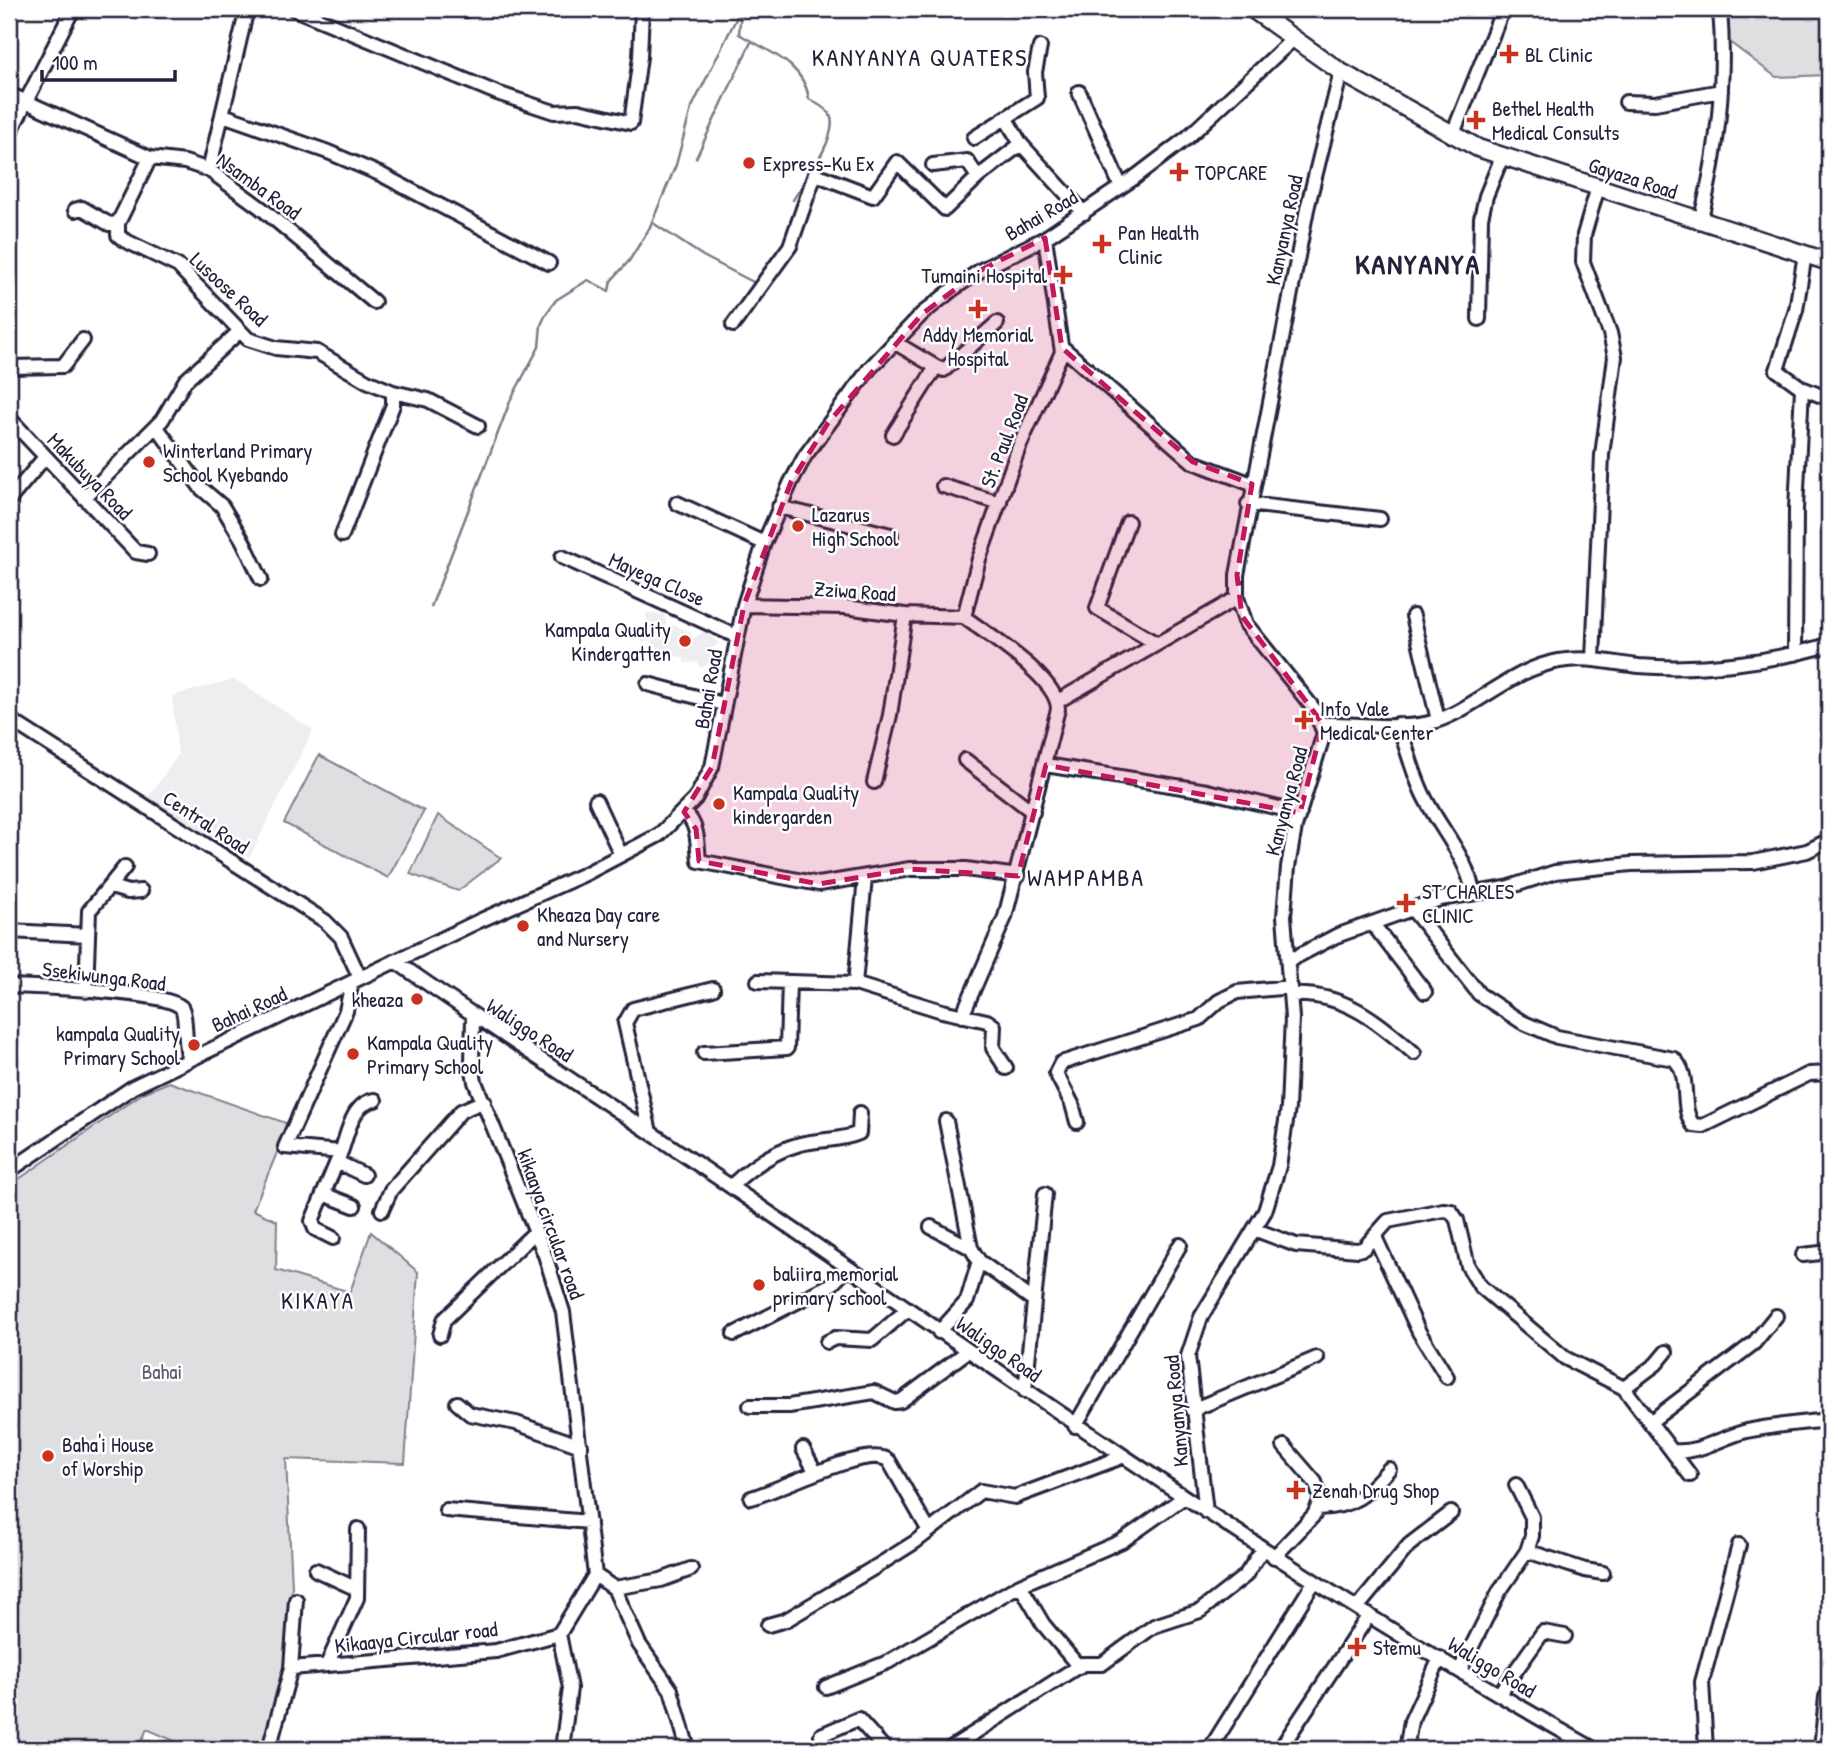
<svg xmlns="http://www.w3.org/2000/svg" width="1838" height="1758" font-family="'Patrick Hand',sans-serif">
  <style>
    .built { fill: #eeeef1 }
    .green { fill: #dfdfe2; stroke: #80808e; stroke-width: 2 }
    .lines { fill: none; stroke-linecap: round; stroke-linejoin: round }
    .stream { stroke: #7a7a88; stroke-width: 2.5 }
    .minor-casing { stroke: #22223b; stroke-width: 18 }
    .major-casing { stroke: #22223b; stroke-width: 21 }
    .minor { stroke: #fff; stroke-width: 12 }
    .major { stroke: #fff; stroke-width: 16 }
    .marked { fill: #c2185b; fill-opacity: 0.2; stroke: #c2185b; stroke-width: 5; stroke-dasharray: 14 9; stroke-linejoin: round }
    .poi-dot { fill: #c8321e; stroke: #fff; stroke-width: 2.5 }
    .labels { text-anchor: middle; dominant-baseline: central; stroke-width: 5; stroke-linejoin: round; paint-order: stroke }
    .poi-label { font-size: 21px; fill: #22223b; stroke: #fff; text-anchor: start }
    .street-label { font-size: 21px; fill: #22223b; stroke: #fff }
    .park-label { font-size: 21px; fill: #5b5b6d; stroke: #fff }
    .neighbourhood-label { font-size: 23px; letter-spacing: 2px; fill: #22223b; stroke: #fff }
    .quarter-label { font-size: 24px; letter-spacing: 2px; fill: #22223b; stroke: #fff }
    .district-label { font-size: 28px; font-weight: bold; letter-spacing: 2px; fill: #22223b; stroke: #fff }
  </style>
  <rect width="100%" height="100%" fill="#fff"/>
  <filter id="ink" filterUnits="userSpaceOnUse"><feTurbulence type="fractalNoise" baseFrequency=".0143" numOctaves="2"/><feDisplacementMap in="SourceGraphic" scale="14" xChannelSelector="R" yChannelSelector="G"/><feConvolveMatrix kernelMatrix="1 2 1 2 8 2 1 2 1" color-interpolation-filters="sRGB"/></filter>
  <g filter="url(#ink)">
    <path class="built" d="M646,613L664,614L667,627L674,625L691,632L693,639L705,631L719,643L708,652L714,662L700,668L698,662L684,663V658L675,656L673,659L656,651L658,647L651,640L642,643L636,629L648,626Z
      M234,679L313,730L249,858L147,799L178,755L172,696Z"/>
    <path class="green" d="M1704,9H1829V75L1776,77L1732,44Z
      M319,755L424,811L388,878L284,823Z
      M438,815L501,858L458,891L410,874Z
      M169,1082L289,1124L253,1210L277,1221L276,1270L350,1292L371,1232L418,1272L405,1463L286,1459L292,1587L283,1676L262,1749H193L147,1729L138,1749H9V1186L143,1093Z"/>
    <g class="lines">
      <path class="stream" d="M741,9L739,34C767,51 804,63 809,99C815,103 827,108 830,115C840,135 804,182 793,200
        M696,158L751,42
        M653,223L703,256L755,283
        M431,607L511,399L539,347L541,325L546,314L556,300L588,280L609,291L611,281L629,261L649,229L676,165L691,109L741,9"/>
      <g class="minor-casing">
        <path id="minor" d="M294,9L497,93L554,112L578,111L631,123L640,57L642,9
          M465,9L466,10
          M1079,92L1121,187
          M9,94L150,158L185,162L209,170L261,208L374,302
          M1626,102L1655,103L1721,91
          M223,115L328,152L382,175L549,263
          M1006,119L1021,144L1084,213
          M9,135L73,9
          M1452,136L1503,9
          M974,138L1037,98L1035,72L1040,47
          M150,158L118,223V235L124,240L178,266L248,339L276,348L317,352L367,381L393,392L428,400L478,426
          M933,165L967,161L978,177
          M209,170L247,9
          M75,210L82,208L109,224L118,223
          M1700,222C1718,151 1726,81 1720,9
          M1805,254L1796,310L1777,370L1802,388L1829,399
          M1479,319L1481,218L1486,196L1502,157
          M733,325L790,246L815,174L873,196L897,162L945,209L978,177L1021,144
          M1062,347L1193,462L1252,484
          M9,367L63,366L83,340
          M936,367L944,370L997,323
          M9,418L136,552L148,554
          M156,426L201,488L222,506L243,541L261,579
          M893,435L936,367L894,342
          M943,486L1000,503
          M84,498L162,420L185,381L240,331
          M9,500L45,457
          M677,503L764,543
          M1248,504L1380,519
          M779,507L891,535
          M1128,522L1097,608L1157,644
          M342,535L393,405V392
          M562,557L736,636
          M744,605L845,607L905,615L964,617
          M1413,616L1438,720
          M964,617L979,559L1019,447L1062,352L1045,238
          M1795,654L1796,509L1802,388
          M1593,659L1602,455L1615,357L1610,333L1583,262L1584,235L1598,187
          M648,684L723,704
          M1058,701L1237,598
          M9,719L325,921L341,937L360,978
          M1323,724C1352,723 1402,730 1429,723C1473,712 1510,669 1559,661C1587,656 1611,663 1639,666C1701,671 1769,662 1829,645
          M1398,724C1408,750 1413,776 1426,800C1442,831 1467,858 1473,892
          M965,760L1033,812
          M1046,765L1207,791L1300,813
          M874,782L890,715L905,615
          M596,801L621,855
          M684,812C699,825 697,842 699,861L819,884L910,869H966L1018,876
          M111,887L128,892L141,891
          M1413,910L1479,994L1522,1022L1557,1037L1674,1059C1692,1076 1679,1106 1693,1125L1703,1126L1809,1074L1829,1073
          M1372,923L1425,992
          M9,931L88,935
          M395,961C505,1038 619,1110 730,1186C1014,1381 1293,1581 1594,1749
          M1288,961L1336,936L1440,899L1506,888L1555,872L1631,864L1753,862L1807,851L1829,840
          M758,981L855,984L942,1011L987,1021L994,1026L993,1048L1006,1068
          M352,982L346,1011L285,1147L341,1152C348,1133 352,1103 375,1100
          M855,984L865,878
          M9,986C38,987 163,991 181,1007C187,1014 184,1046 189,1059
          M86,991L89,911L125,867
          M1291,995C1343,992 1378,1021 1414,1053
          M473,1016L472,1064L475,1082L545,1255L563,1312L595,1575
          M962,1016L1005,917L1058,709C1058,678 988,635 964,617
          M704,1053L787,1048L789,982
          M946,1121L971,1248L979,1261L1033,1300
          M1077,1122L1072,1104L1056,1073L1061,1063L1199,1019L1219,1001L1237,992L1291,987
          M650,1132L625,1023L633,1009L713,989
          M337,1162L364,1175
          M9,1171L133,1087L479,921L585,874L659,835L695,799L712,767L744,605L764,543L791,482L805,456L870,368L922,314L953,289L981,270L1045,238L1134,178L1188,137L1292,40
          M731,1186C750,1168 774,1151 800,1144C819,1139 841,1141 859,1133L860,1113
          M323,1194L354,1206
          M382,1210L391,1190L461,1111L484,1101
          M931,1227L971,1248
          M1256,1230L1296,1245L1358,1250L1364,1248L1388,1221L1443,1210L1451,1211L1457,1220L1468,1266L1480,1286L1565,1358L1624,1388L1690,1475
          M1375,1237L1419,1332L1447,1377
          M333,1238L315,1229L312,1221L341,1152
          M1803,1255L1829,1252
          M939,1332L967,1301L979,1261
          M734,1334L832,1284L848,1268
          M440,1335L444,1320L535,1232
          M827,1342L835,1338L872,1340L908,1309
          M1624,1388L1656,1364L1666,1352
          M1025,1391L1045,1194
          M457,1403L470,1414L516,1423L581,1446
          M750,1406H789L874,1392L895,1402L901,1401L968,1351
          M1192,1410L1317,1358
          M1650,1422L1754,1343L1776,1316
          M1075,1426L1180,1245
          M803,1449L816,1473
          M1674,1451C1698,1454 1722,1437 1747,1431C1774,1425 1802,1423 1829,1420
          M751,1498C778,1491 870,1443 889,1461L929,1531
          M1318,1508C1354,1507 1366,1495 1389,1469
          M446,1510L589,1522
          M1206,1512L1188,1356L1201,1317L1265,1211L1279,1166L1288,1108L1292,1018L1284,916L1288,867L1295,827L1324,733L1314,709L1246,624L1237,598V575L1307,209L1341,72
          M1527,1551L1585,1570L1603,1573
          M1274,1557L1314,1515L1321,1499L1315,1482L1284,1446
          M316,1570L357,1589
          M595,1575L614,1588L639,1644L671,1690L688,1749
          M1020,1585L1043,1624L1079,1667
          M614,1588L661,1580L691,1569
          M1357,1608L1409,1545L1451,1513
          M768,1625L786,1620L877,1566L915,1542L981,1491L1015,1497L1122,1457
          M559,1634L570,1688L562,1749
          M327,1665L357,1598L358,1529
          M291,1668L496,1651L559,1634L595,1575
          M1460,1670L1499,1592L1527,1551L1532,1536V1517L1516,1485
          M826,1687L888,1662L1020,1585L1122,1541L1183,1498
          M1499,1694L1543,1632L1565,1636
          M821,1735L858,1719L885,1749
          M269,1749L291,1668L296,1600
          M949,1749L1082,1664H1102L1154,1626L1200,1611L1245,1576L1262,1550
          M1210,1749L1314,1582
          M1280,1749L1369,1615
          M1406,1749L1411,1721L1440,1658
          M1706,1749L1702,1682L1739,1545
          M1821,1749L1826,1697"/>
      </g>
      <g class="major-casing">
        <path id="major" d="M1252,9L1341,72L1478,148L1829,262"/>
      </g>
      <use href="#minor" class="minor"/>
      <use href="#major" class="major"/>
    </g>
  </g>
  <path class="marked" d="M1045,238L1062,348L1193,462L1252,484L1237,575L1242,616L1323,724L1300,813L1046,765L1018,876L910,869L819,884L699,861L696,829L684,812L712,767L744,605L791,482L828,423L922,314L981,270Z"/>
  <g class="poi-dot">
    <path d="M1505.5 43.5h7v7h7v7h-7v7h-7v-7h-7v-7h7z"/>
    <path d="M1472.5 109.5h7v7h7v7h-7v7h-7v-7h-7v-7h7z"/>
    <circle cx="749" cy="163" r="7"/>
    <path d="M1175.5 161.5h7v7h7v7h-7v7h-7v-7h-7v-7h7z"/>
    <path d="M1098.5 233.5h7v7h7v7h-7v7h-7v-7h-7v-7h7z"/>
    <path d="M1059.5 264.5h7v7h7v7h-7v7h-7v-7h-7v-7h7z"/>
    <path d="M974.5 298.5h7v7h7v7h-7v7h-7v-7h-7v-7h7z"/>
    <circle cx="149" cy="462" r="7"/>
    <circle cx="798" cy="526" r="7"/>
    <circle cx="685" cy="641" r="7"/>
    <path d="M1300.5 709.5h7v7h7v7h-7v7h-7v-7h-7v-7h7z"/>
    <circle cx="719" cy="804" r="7"/>
    <path d="M1402.5 892.5h7v7h7v7h-7v7h-7v-7h-7v-7h7z"/>
    <circle cx="523" cy="926" r="7"/>
    <circle cx="417" cy="999" r="7"/>
    <circle cx="194" cy="1045" r="7"/>
    <circle cx="353" cy="1054" r="7"/>
    <circle cx="759" cy="1285" r="7"/>
    <circle cx="48" cy="1456" r="7"/>
    <path d="M1292.5 1479.5h7v7h7v7h-7v7h-7v-7h-7v-7h7z"/>
    <path d="M1353.5 1636.5h7v7h7v7h-7v7h-7v-7h-7v-7h7z"/>
  </g>
  <g class="labels">
    <g class="poi-label">
      <text x="1525" y="54">BL Clinic</text>
      <text x="1492" y="108">Bethel Health<tspan x="1492" dy="24">Medical Consults</tspan></text>
      <text x="763" y="163">Express-Ku Ex</text>
      <text x="1195" y="172">TOPCARE</text>
      <text x="1118" y="232">Pan Health<tspan x="1118" dy="24">Clinic</tspan></text>
      <text x="1047" y="275" text-anchor="end">Tumaini Hospital</text>
      <text x="978" y="334" text-anchor="middle">Addy Memorial<tspan x="978" dy="24">Hospital</tspan></text>
      <text x="163" y="450">Winterland Primary<tspan x="163" dy="24">School Kyebando</tspan></text>
      <text x="812" y="514">Lazarus<tspan x="812" dy="24">High School</tspan></text>
      <text x="671" y="629" text-anchor="end">Kampala Quality<tspan x="671" dy="24">Kindergatten</tspan></text>
      <text x="1320" y="708">Info Vale<tspan x="1320" dy="24">Medical Center</tspan></text>
      <text x="733" y="792">Kampala Quality<tspan x="733" dy="24">kindergarden</tspan></text>
      <text x="1422" y="891">ST CHARLES<tspan x="1422" dy="24">CLINIC</tspan></text>
      <text x="537" y="914">Kheaza Day care<tspan x="537" dy="24">and Nursery</tspan></text>
      <text x="403" y="999" text-anchor="end">kheaza</text>
      <text x="180" y="1033" text-anchor="end">kampala Quality<tspan x="180" dy="24">Primary School</tspan></text>
      <text x="367" y="1042">Kampala Quality<tspan x="367" dy="24">Primary School</tspan></text>
      <text x="773" y="1273">baliira memorial<tspan x="773" dy="24">primary school</tspan></text>
      <text x="62" y="1444">Baha'i House<tspan x="62" dy="24">of Worship</tspan></text>
      <text x="1312" y="1490">Zenah Drug Shop</text>
      <text x="1373" y="1647">Stemu</text>
    </g>
    <g class="street-label">
      <text transform="translate(1633 178) rotate(18)">Gayaza Road</text>
      <text transform="translate(259 186) rotate(36)">Nsamba Road</text>
      <text transform="translate(1041 215) rotate(-30)">Bahai Road</text>
      <text transform="translate(1284 230) rotate(-78)">Kanyanya Road</text>
      <text transform="translate(229 289) rotate(43)">Lusoose Road</text>
      <text transform="translate(1004 441) rotate(-69)">St. Paul Road</text>
      <text transform="translate(90 476) rotate(46)">Makubuya Road</text>
      <text transform="translate(657 579) rotate(24)">Mayega Close</text>
      <text transform="translate(855 591) rotate(4)">Zziwa Road</text>
      <text transform="translate(708 689) rotate(-80)">Bahai Road</text>
      <text transform="translate(1286 801) rotate(-75)">Kanyanya Road</text>
      <text transform="translate(206 822) rotate(33)">Central Road</text>
      <text transform="translate(104 976) rotate(7)">Ssekiwunga Road</text>
      <text transform="translate(249 1009) rotate(-25)">Bahai Road</text>
      <text transform="translate(530 1030) rotate(33)">Waliggo Road</text>
      <text transform="translate(551 1224) rotate(70)">kikaaya circular road</text>
      <text transform="translate(999 1349) rotate(35)">Waliggo Road</text>
      <text transform="translate(1176 1411) rotate(-95)">Kanyanya Road</text>
      <text transform="translate(416 1637) rotate(-6)">Kikaaya Circular road</text>
      <text transform="translate(1492 1667) rotate(31)">Waliggo Road</text>
    </g>
    <g class="park-label">
      <text x="162" y="1371">Bahai</text>
    </g>
    <g class="neighbourhood-label">
      <text x="318" y="1300">KIKAYA</text>
    </g>
    <g class="quarter-label">
      <text x="920" y="57">KANYANYA QUATERS</text>
      <text x="1086" y="877">WAMPAMBA</text>
    </g>
    <g class="district-label">
      <text x="1418" y="264">KANYANYA</text>
    </g>
  </g>
  <rect width="1838" height="1758" fill="none" stroke="#fff" stroke-width="35"/>
  <rect x="18" y="18" width="1803" height="1723" fill="none" stroke="#22223b" stroke-width="2.5" filter="url(#ink)"/>
  <path d="M42 70v10h133v-10" fill="none" stroke="#22223b" stroke-width="3.5"/>
  <text x="52" y="70" font-size="21" fill="#22223b" stroke="#ffffff" stroke-width="5" paint-order="stroke">100 m</text>
</svg>
